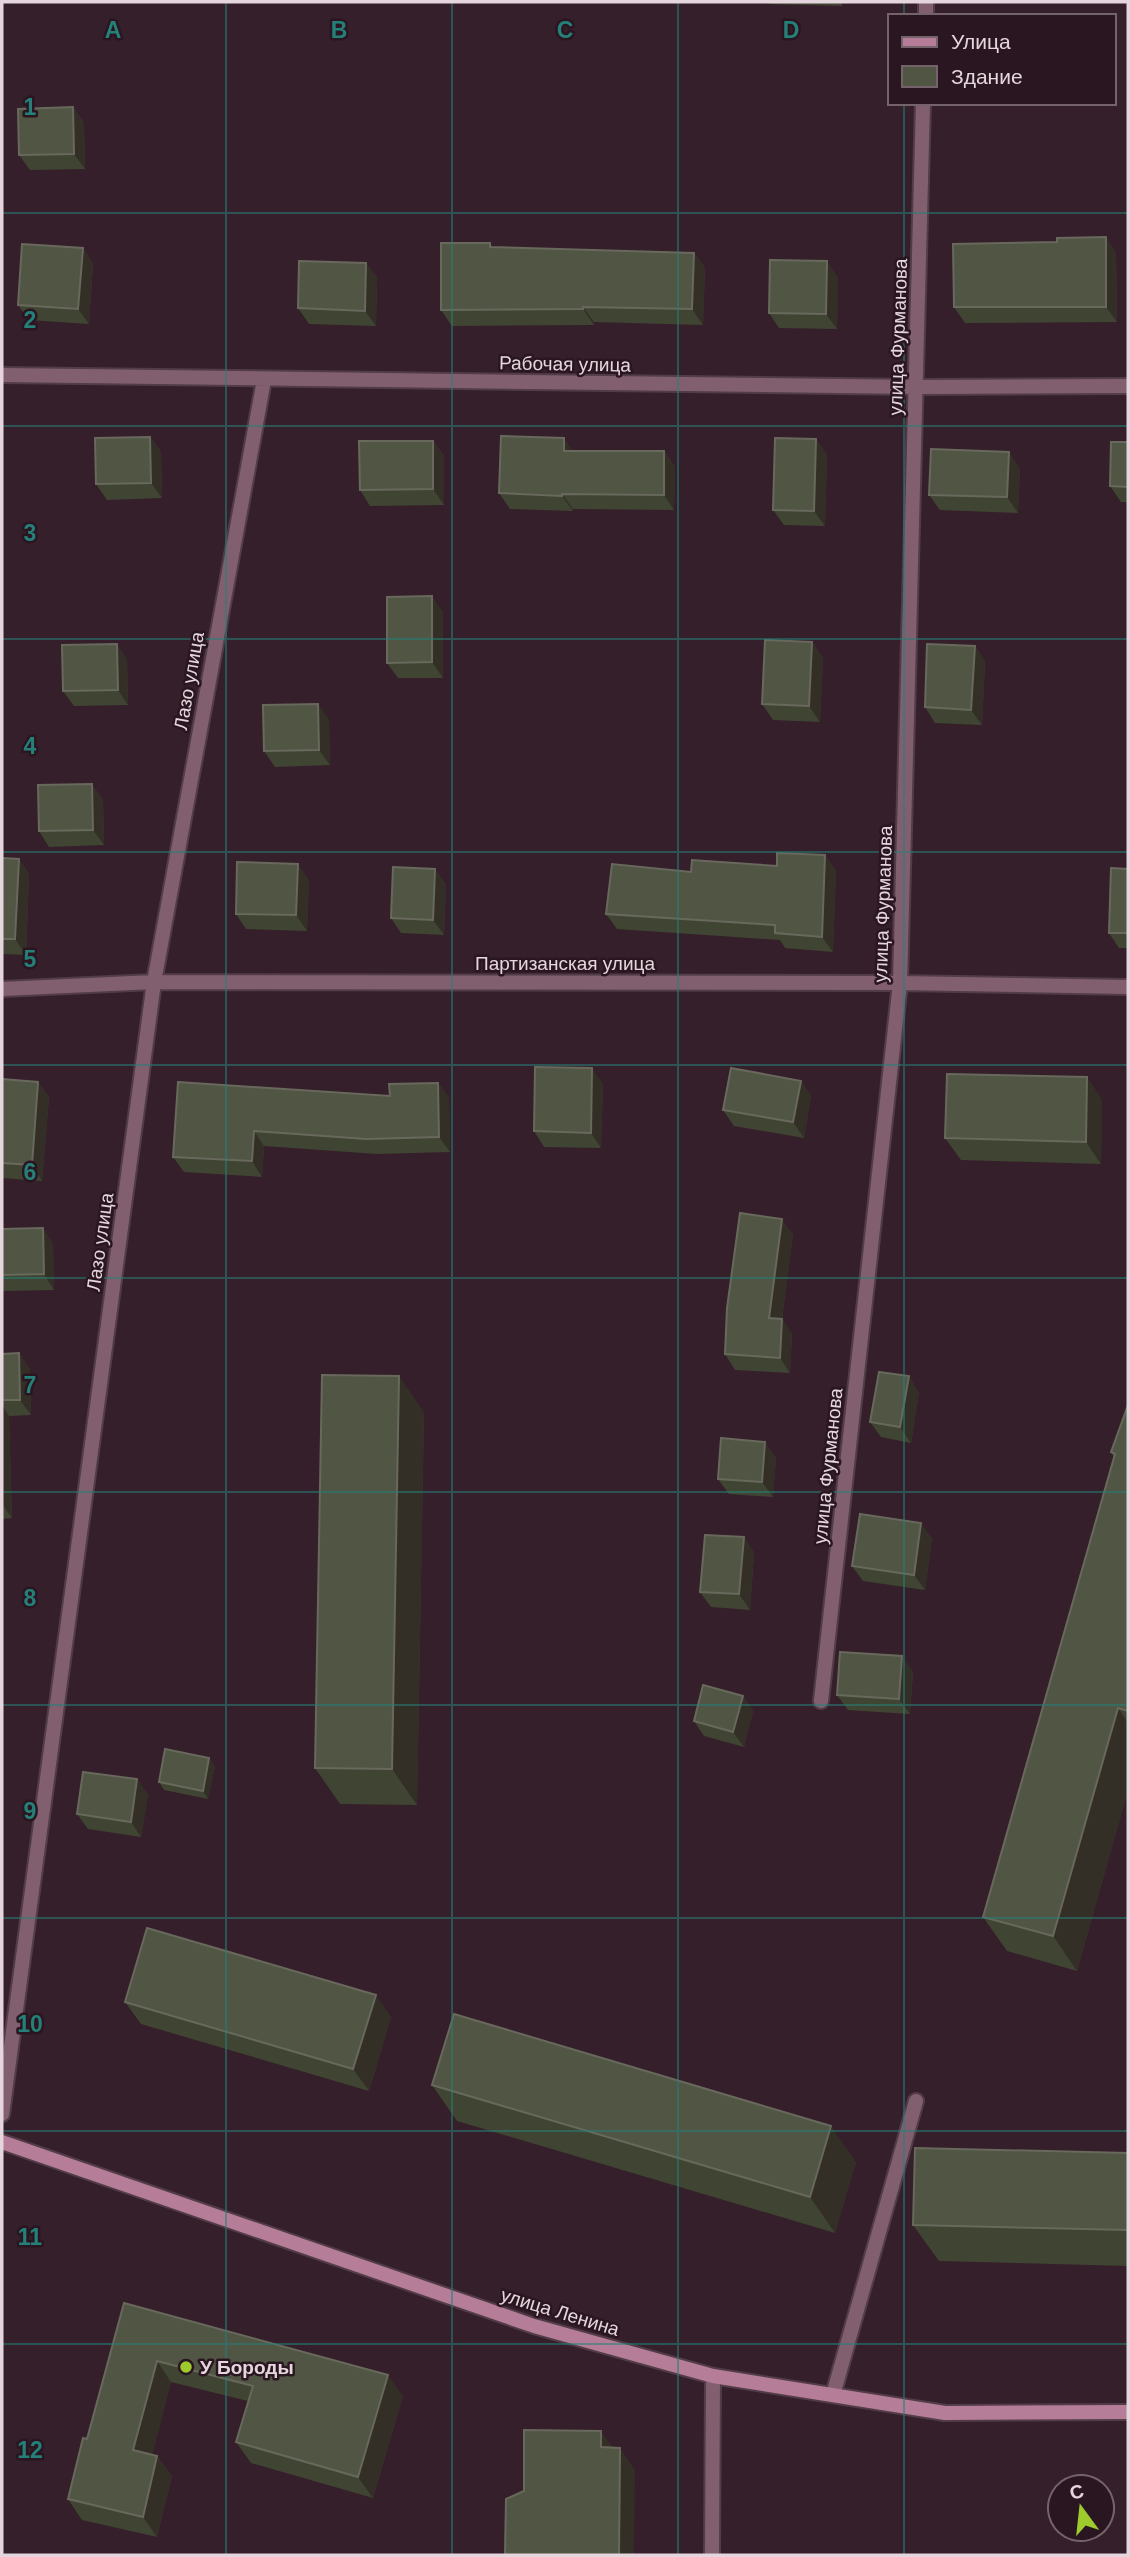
<svg xmlns="http://www.w3.org/2000/svg" width="1130" height="2557" font-family="Arial,sans-serif">
  <style>
    .lines { fill: none; stroke-linecap: round; stroke-linejoin: round }
    .lane-casing { stroke: #513c47; stroke-width: 18 }
    .street-casing { stroke: #513c47; stroke-width: 18 }
    .secondary-casing { stroke: #513c47; stroke-width: 18 }
    .lane { stroke: #825f6f; stroke-width: 14 }
    .street { stroke: #825f6f; stroke-width: 14 }
    .secondary { stroke: #b57d98; stroke-width: 14 }
    .wall { fill: #3f4532 }
    .shaded-wall { fill: #332f27 }
    .building { fill: #505544; stroke: #68695c; stroke-width: 2 }
    .grid { fill: none; stroke: #248079; stroke-width: 2; stroke-opacity: 0.55 }
    .poi-dot { fill: #9eca2e; stroke: #2a1620; stroke-width: 2.5 }
    .labels { text-anchor: middle; dominant-baseline: central; stroke-width: 5; stroke-linejoin: round; paint-order: stroke }
    .street-label { font-size: 19px; fill: #e5d6dd; stroke: #2a1620 }
    .poi-label { font-size: 19px; font-weight: bold; fill: #e5d6dd; stroke: #2a1620; text-anchor: start }
    .grid-label { font-size: 23px; text-anchor: middle; font-weight: bold; fill: #248079; stroke: #2a1620; stroke-width: 5; stroke-linejoin: round; paint-order: stroke }
  </style>
  <rect width="100%" height="100%" fill="#351f2a"/>
  <g class="lines">
    <g class="lane-casing">
      <path id="lane" d="M833,2395L916,2101"/>
    </g>
    <g class="street-casing">
      <path id="street" d="M926,16V2
        M2,375L916,387L1128,386
        M2,989L154,982L900,983L1128,987
        M821,1701L900,983L923,103
        M2,2114L154,982L264,380
        M712,2555L713,2376"/>
    </g>
    <g class="secondary-casing">
      <path id="secondary" d="M2,2142L534,2326L713,2376L945,2413L1128,2412"/>
    </g>
    <use href="#lane" class="lane"/>
    <use href="#street" class="street"/>
    <use href="#secondary" class="secondary"/>
  </g>
  <path class="wall" d="M769,2H842V6L770,4Z
    M73,107L84,123L85,169L30,170L19,155Z
    M1057,242L1116,252L1117,322L965,323L954,307Z
    M490,243L493,247L694,253L705,268L703,325L594,322V325L452,326L441,310Z
    M83,248L93,264L89,324L29,320L18,305Z
    M366,263L377,278L376,326L309,324L298,308Z
    M838,277L837,329L779,328L769,313Z
    M150,437L161,452L162,498L107,500L96,484Z
    M816,439L827,455L825,526L784,525L773,510Z
    M433,441L444,456V505L370,506L360,490Z
    M1128,442V502H1121L1110,486Z
    M664,451L675,467L674,510L573,509V511L510,509L499,493Z
    M1020,468L1018,513L940,510L929,495Z
    M443,612V678H398L387,663Z
    M812,642L823,658L820,722L773,720L762,704Z
    M975,646L985,661L982,725L935,723L925,707Z
    M127,659L128,705L74,706L63,691Z
    M329,719L330,765L275,767L264,751Z
    M103,799L104,845L49,847L39,831Z
    M825,855L836,871L833,952L785,948L780,940L617,929L606,914L691,872L777,866Z
    M2,858L19,859L29,874L26,955L2,954Z
    M435,869L446,885L444,935L401,933L391,918Z
    M1128,869V948H1119L1109,933Z
    M309,880L307,931L246,929L236,914Z
    M2,1079L38,1082L49,1097L42,1181L2,1178Z
    M801,1081L811,1096L804,1138L734,1126L723,1110Z
    M178,1082L390,1096L438,1083L449,1098L450,1152L377,1154L264,1146L262,1177L184,1172L173,1157Z
    M603,1084L601,1148L544,1147L534,1131Z
    M1102,1099L1101,1164L961,1160L945,1138Z
    M2,1229L53,1243L54,1290L2,1291Z
    M793,1234L782,1319L792,1334L790,1373L735,1370L725,1354Z
    M2,1354L30,1369L31,1415L9,1416L12,1518L2,1519Z
    M919,1392L911,1443L881,1437L870,1422Z
    M1128,1405V1790L1077,1971L1007,1951L983,1917L1114,1457L1111,1452Z
    M424,1412L417,1805L340,1804L315,1768Z
    M776,1457L773,1497L729,1494L718,1479Z
    M744,1537L754,1553L750,1610L711,1607L700,1592Z
    M932,1538L925,1590L863,1581L852,1566Z
    M913,1671L910,1714L848,1710L837,1695Z
    M743,1696L753,1711L744,1747L704,1736L694,1721Z
    M215,1766L208,1799L164,1790L159,1782Z
    M137,1779L148,1795L141,1837L88,1829L77,1814Z
    M125,2002L391,2017L369,2091L141,2024Z
    M432,2085L856,2162L835,2233L457,2121Z
    M1128,2153V2266L939,2261L913,2225Z
    M124,2303L403,2396L373,2498L251,2463L236,2442L248,2401L171,2382L152,2455L157,2456L172,2476L157,2537L82,2520L68,2499L87,2439Z"/>
  <path class="shaded-wall" d="M73,107L84,123L85,169L74,154Z
    M1106,237L1116,252L1117,322L1106,307Z
    M83,248L93,264L89,324L78,309Z
    M694,253L705,268L703,325L692,309Z
    M827,261L838,277L837,329L826,314Z
    M366,263L377,278L376,326L365,311Z
    M583,307L594,322V325L583,309Z
    M150,437L161,452L162,498L151,483Z
    M564,438L575,454L564,451Z
    M816,439L827,455L825,526L814,511Z
    M433,441L444,456V505L433,489Z
    M664,451L675,467L674,510L664,495Z
    M1009,452L1020,468L1018,513L1007,497Z
    M562,494L573,509V511L562,496Z
    M432,596L443,612V678L432,662Z
    M812,642L823,658L820,722L809,706Z
    M117,644L127,659L128,705L118,690Z
    M975,646L985,661L982,725L971,710Z
    M318,704L329,719L330,765L319,750Z
    M92,784L103,799L104,845L93,830Z
    M825,855L836,871L833,952L822,937Z
    M19,859L29,874L26,955L15,939Z
    M298,864L309,880L307,931L296,915Z
    M435,869L446,885L444,935L433,920Z
    M592,1068L603,1084L601,1148L591,1133Z
    M1087,1077L1102,1099L1101,1164L1086,1142Z
    M801,1081L811,1096L804,1138L793,1122Z
    M38,1082L49,1097L42,1181L32,1165Z
    M438,1083L449,1098L450,1152L439,1137Z
    M254,1131L264,1146L262,1177L252,1161Z
    M782,1219L793,1234L782,1319L792,1334L790,1373L780,1358L769,1318Z
    M43,1228L53,1243L54,1290L44,1274Z
    M19,1353L30,1369L31,1415L20,1400Z
    M399,1376L424,1412L417,1805L392,1769Z
    M909,1376L919,1392L911,1443L900,1427Z
    M2,1405L9,1416L12,1518L2,1504Z
    M765,1442L776,1457L773,1497L762,1482Z
    M921,1523L932,1538L925,1590L914,1575Z
    M744,1537L754,1553L750,1610L739,1594Z
    M902,1656L913,1671L910,1714L899,1699Z
    M743,1696L753,1711L744,1747L733,1732Z
    M1118,1708L1128,1723V1790L1077,1971L1053,1936Z
    M209,1758L215,1766L208,1799L203,1791Z
    M137,1779L148,1795L141,1837L131,1822Z
    M376,1995L391,2017L369,2091L353,2069Z
    M831,2126L856,2162L835,2233L810,2197Z
    M157,2361L171,2382L148,2471L133,2450Z
    M388,2375L403,2396L373,2498L358,2477Z
    M601,2431L617,2453L601,2447Z
    M620,2448L635,2470L634,2555H619Z
    M157,2456L172,2476L157,2537L143,2517Z"/>
  <path class="building" d="M73,107L74,154L19,155L18,109Z
    M1106,237V307H954L953,244L1057,242V238Z
    M441,243H490V247L694,253L692,309L583,307V309L441,310Z
    M22,244L83,248L78,309L18,305Z
    M770,260L827,261L826,314L769,313Z
    M299,261L366,263L365,311L298,308Z
    M501,436L564,438V451H664V495L562,494V496L499,493Z
    M150,437L151,483L96,484L95,438Z
    M775,438L816,439L814,511L773,510Z
    M359,441H433V489L360,490Z
    M1111,442H1128V487L1110,486Z
    M931,449L1009,452L1007,497L929,495Z
    M432,596V662L387,663V597Z
    M765,640L812,642L809,706L762,704Z
    M117,644L118,690L63,691L62,645Z
    M927,644L975,646L971,710L925,707Z
    M318,704L319,750L264,751L263,705Z
    M92,784L93,830L39,831L38,785Z
    M777,853L825,855L822,937L775,933V925L606,914L612,864L691,872L692,860L777,866Z
    M2,858L19,859L15,939H2Z
    M237,862L298,864L296,915L236,914Z
    M393,867L435,869L433,920L391,918Z
    M1111,868L1128,869V933H1109Z
    M535,1067L592,1068L591,1133L534,1131Z
    M731,1068L801,1081L793,1122L723,1110Z
    M947,1074L1087,1077L1086,1142L945,1138Z
    M2,1079L38,1082L32,1165L2,1163Z
    M178,1082L390,1096L389,1084L438,1083L439,1137L366,1139L254,1131L252,1161L173,1157Z
    M740,1213L782,1219L769,1318L782,1319L780,1358L725,1354L727,1308Z
    M43,1228L44,1274L2,1275V1229Z
    M19,1353L20,1400H2V1354Z
    M879,1372L909,1376L900,1427L870,1422Z
    M322,1375L399,1376L392,1769L315,1768Z
    M1128,1405V1711L1118,1708L1053,1936L983,1917L1115,1454L1111,1452Z
    M721,1438L765,1442L762,1482L718,1479Z
    M860,1514L921,1523L914,1575L852,1566Z
    M705,1535L744,1537L739,1594L700,1592Z
    M840,1652L902,1656L899,1699L837,1695Z
    M703,1685L743,1696L733,1732L694,1721Z
    M165,1749L209,1758L203,1791L159,1782Z
    M83,1772L137,1779L131,1822L77,1814Z
    M147,1928L376,1995L353,2069L125,2002Z
    M454,2014L831,2126L810,2197L432,2085Z
    M915,2148L1128,2153V2230L913,2225Z
    M124,2303L388,2375L358,2477L236,2442L253,2386L157,2361L133,2450L157,2456L143,2517L68,2499L83,2438L87,2439Z
    M524,2430L601,2431V2447L620,2448L619,2555H505L506,2499L524,2491Z"/>
  <path class="grid" d="M226,2V2555M452,2V2555M678,2V2555M904,2V16M904,103V2555M2,213H1128M2,426H1128M2,639H1128M2,852H1128M2,1065H1128M2,1278H1128M2,1492H1128M2,1705H1128M2,1918H1128M2,2131H1128M2,2344H1128"/>
  <circle class="poi-dot" cx="186" cy="2367" r="7"/>
  <g class="labels">
    <g class="street-label">
      <text transform="translate(898 337) rotate(-88)">улица Фурманова</text>
      <text transform="translate(565 364) rotate(1)">Рабочая улица</text>
      <text transform="translate(189 681) rotate(-80)">Лазо улица</text>
      <text transform="translate(883 904) rotate(-88)">улица Фурманова</text>
      <text x="565" y="963">Партизанская улица</text>
      <text transform="translate(100 1242) rotate(-82)">Лазо улица</text>
      <text transform="translate(828 1466) rotate(-84)">улица Фурманова</text>
      <text transform="translate(560 2312) rotate(17)">улица Ленина</text>
    </g>
    <g class="poi-label">
      <text x="200" y="2367">У Бороды</text>
    </g>
  </g>
  <g class="grid-label">
    <text x="113" y="38">A</text>
    <text x="339" y="38">B</text>
    <text x="565" y="38">C</text>
    <text x="791" y="38">D</text>
    <text x="30" y="115">1</text>
    <text x="30" y="328">2</text>
    <text x="30" y="541">3</text>
    <text x="30" y="754">4</text>
    <text x="30" y="967">5</text>
    <text x="30" y="1180">6</text>
    <text x="30" y="1393">7</text>
    <text x="30" y="1606">8</text>
    <text x="30" y="1819">9</text>
    <text x="30" y="2032">10</text>
    <text x="30" y="2245">11</text>
    <text x="30" y="2458">12</text>
  </g>
  <rect width="1130" height="2557" fill="none" stroke="#e5d6dd" stroke-width="7"/>
  <rect x="888" y="14" width="228" height="91" fill="#2a1620" stroke="#75636c" stroke-width="2"/>
  <rect x="902" y="37" width="35" height="10" fill="#b57d98" stroke="#75636c" stroke-width="2"/>
  <text x="951" y="49" font-size="21" fill="#e5d6dd">Улица</text>
  <rect x="902" y="66" width="35" height="21" fill="#505544" stroke="#75636c" stroke-width="2"/>
  <text x="951" y="84" font-size="21" fill="#e5d6dd">Здание</text>
  <g transform="translate(1081 2508) rotate(345)"><circle r="33" fill="#2a1620" stroke="#75636c" stroke-width="2"/>
  <path d="M0-5L12 26L0 18L-12 26Z" fill="#9eca2e"/>
  <text y="-10" font-size="19" font-weight="bold" text-anchor="middle" fill="#e5d6dd">С</text>
  </g>
</svg>
